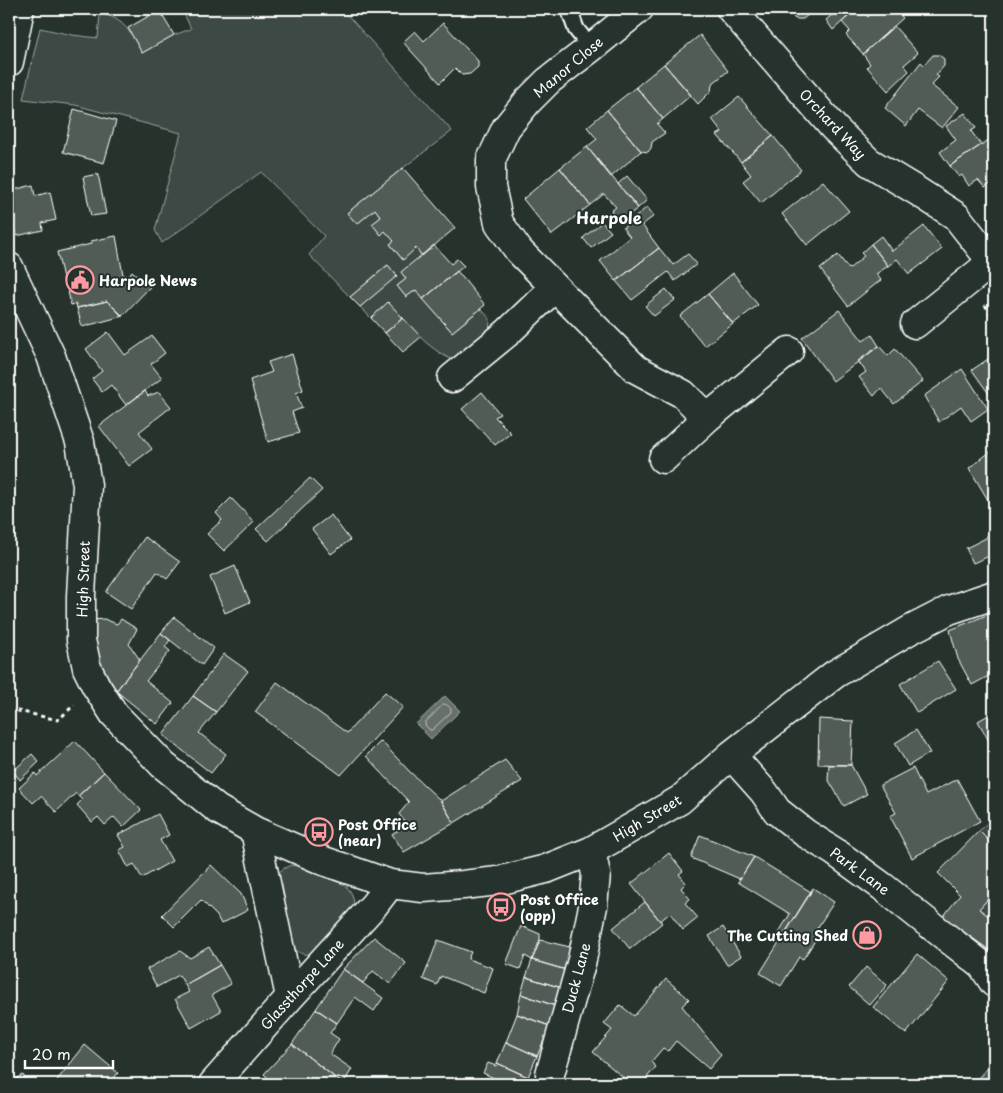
<svg xmlns="http://www.w3.org/2000/svg" width="1003" height="1093" font-family="'Playpen Sans',sans-serif">
  <style>
    .green { fill: #3e4944; stroke: #9ea4a2 }
    .water { fill: #67706c; stroke: #a4a9a7 }
    .lines { fill: none; stroke-linecap: round; stroke-linejoin: round }
    .shore { stroke: #c2c6c4; stroke-width: 1 }
    .building { fill: #515c57; stroke: #fff }
    .lane-casing { stroke: #fff; stroke-width: 19 }
    .street-casing { stroke: #fff; stroke-width: 31 }
    .path { stroke: #fff; stroke-width: 3; stroke-dasharray: 4 4; stroke-linecap: butt }
    .lane { stroke: #26332d; stroke-width: 15 }
    .street { stroke: #26332d; stroke-width: 28 }
    .labels { text-anchor: middle; dominant-baseline: central; stroke-width: 4; stroke-linejoin: round; paint-order: stroke }
    .street-label { font-size: 14px; fill: #fff; stroke: #26332d }
    .poi-label { font-size: 14px; font-weight: bold; fill: #fff; stroke: #26332d; text-anchor: start }
    .quarter-label { font-size: 16px; font-weight: bold; fill: #fff; stroke: #26332d }
  </style>
  <rect width="100%" height="100%" fill="#26332d"/>
  <filter id="ink" filterUnits="userSpaceOnUse"><feTurbulence type="fractalNoise" baseFrequency=".02" numOctaves="2"/><feDisplacementMap in="SourceGraphic" scale="10" xChannelSelector="R" yChannelSelector="G"/><feConvolveMatrix kernelMatrix="1 2 1 2 8 2 1 2 1" color-interpolation-filters="sRGB"/></filter>
  <g filter="url(#ink)">
    <path class="green" d="M182,9H342L452,131L403,168L347,213L357,224L375,209L381,217L372,224L381,234L385,231L394,241L390,244L402,259L416,248L422,256L406,279L397,286L406,297L416,290L452,332L481,309L490,319L489,335L453,360C427,349 407,323 388,303L371,318L360,307L397,275L387,265L350,297L309,255L324,236L261,172L162,243L155,230L181,133L75,105L23,99L40,28L72,35L98,38L100,13C125,19 130,32 142,53L174,35L191,29Z
      M994,816V846L979,831Z
      M291,865L301,867L343,884C352,891 355,898 353,909L311,954C300,956 295,950 290,941L278,873L283,869Z
      M994,892V920L979,909Z"/>
    <path class="water" d="M445,696L460,711L431,739L416,724Z"/>
    <g class="lines">
      <path class="shore" d="M444,704C447,704 452,708 451,712L432,730H430L425,725V723Z"/>
    </g>
    <path class="building" d="M79,9H113L111,16Z
      M787,9H809L808,15L803,19H795Z
      M839,9H852L854,11L833,30L826,20Z
      M857,9H861L868,17L876,9H895L903,18L863,54L846,35L850,31L842,22Z
      M159,10L174,35L142,53L128,28Z
      M443,23L478,61V67L470,74L462,75L455,68L440,83L403,42L415,31L424,41Z
      M894,26L918,53L904,65L909,71L888,91L867,67L870,64L863,54Z
      M700,35L728,71L712,84L711,91L698,104L664,64Z
      M933,55H939L944,59V66L936,75L939,77L931,85L959,107L942,128L918,110L906,126L885,108L921,62L924,65Z
      M664,64L691,95L663,119L636,87Z
      M636,87L663,119L657,124L665,133L652,142L651,148L648,152L641,151L607,110Z
      M739,97L773,136L741,162L717,135L722,132L712,119Z
      M74,109L116,121L104,163L63,152Z
      M607,110L641,151L611,177L587,147L597,139L587,127Z
      M965,113L976,128L971,131L981,145L950,166L940,152L956,140L946,126Z
      M773,136L801,170L761,203L743,181L751,175L741,162Z
      M993,137L994,139V181L985,188L978,180L969,186L962,175L959,177L950,166Z
      M587,147L638,208L620,222L611,211L616,207L604,194L590,205L560,168Z
      M403,168L455,228L422,256L416,248L403,260L390,244L394,241L385,231L381,235L372,224L381,217L375,209L357,224L347,213Z
      M560,168L590,205L552,235L523,199Z
      M98,174L106,214L91,216L83,177Z
      M627,176L647,200L638,208L618,184Z
      M823,181L849,211L807,245L782,214Z
      M33,185L35,196L50,192L56,220L42,223L43,230L16,236L9,207V191Z
      M647,207L654,216L642,225L659,248L616,281L600,261L630,237L623,228Z
      M602,222L611,232L591,248L583,238Z
      M924,226L942,249L909,274L897,259L888,266L871,244L881,236L892,251Z
      M116,236L123,275L127,278L132,271L150,287L122,316L107,301L77,308L76,304L71,305L66,282H64L57,252L91,244V241Z
      M871,244L888,266L876,274L881,280L848,306L820,269L838,255L849,269L864,256L861,253Z
      M434,245L451,264L457,259L464,266L423,299L416,290L406,297L397,286L406,279L401,272Z
      M659,248L673,265L688,254L697,264L675,281L668,272L632,300L616,281Z
      M388,265L397,276L360,307L350,297Z
      M457,271L485,305L452,332L423,299Z
      M733,273L758,305L733,324L708,294Z
      M666,289L675,300L654,316L645,306Z
      M708,294L733,324L705,346L680,316Z
      M107,301L123,316L82,327L77,308Z
      M388,302L403,318L385,333L371,318Z
      M839,310L863,341L872,335L879,346L833,381L802,338Z
      M403,318L421,337L403,352L385,333Z
      M108,332L125,355L152,336L165,353L151,364L162,378L126,405L111,385L102,392L92,379L102,371L86,349Z
      M879,346L888,356L895,349L923,381L894,404L881,388L874,396L859,377L866,372L858,361Z
      M292,354L303,390L296,393L302,408L292,412L299,433L268,442L250,380L272,372L268,362Z
      M994,355V396L992,398L972,370Z
      M962,369L988,409L971,421L961,406L939,422L924,396Z
      M145,391L148,396L159,392L171,407L139,432L152,449L129,466L99,426Z
      M482,392L500,414L495,417L511,433L495,445L462,409Z
      M994,449V510L969,468Z
      M310,478L322,490L268,541L256,529Z
      M231,498L254,522L224,551L207,534L222,520L216,513Z
      M331,515L350,540L331,554L312,529Z
      M994,523V554L973,563L966,548L986,538Z
      M145,537L180,562L167,579L157,572L131,609L106,592Z
      M235,566L250,602L225,613L210,577Z
      M994,612V673L972,685L958,659L950,630Z
      M174,617L214,648L202,665L161,633Z
      M104,619L117,624L121,619L137,629L129,644L140,660L116,691L95,654L93,620Z
      M161,633L170,640L165,647L170,651L146,681L173,703L157,724L116,691Z
      M224,654L248,671L216,712L193,696Z
      M938,661L956,689L917,713L900,684Z
      M277,682L347,733L385,692L403,707L341,775L255,712Z
      M193,696L216,712L199,733L226,754L211,773L163,735Z
      M994,712V740L990,743L978,721Z
      M819,719L853,721L851,765L818,764Z
      M916,730L930,753L908,766L895,743Z
      M75,741L104,772L78,796L76,793L56,812L41,796L33,803L19,788L35,773L37,776Z
      M381,741L409,771L440,800L454,823L404,852L392,834L407,825L399,814L409,802L366,756Z
      M32,754L39,762L20,780L13,771Z
      M505,760L522,781L454,823L441,801Z
      M829,765H851L867,794L844,806L828,779Z
      M913,768L926,795L957,779L980,821L912,858L890,816L896,813L880,785Z
      M104,772L141,810L123,827L114,817L105,825L98,817L92,822L77,805L82,800L78,796Z
      M158,814L169,835L160,840L172,861L142,878L134,864L128,867L119,850L125,847L118,835Z
      M316,823L329,828L326,838L311,833Z
      M9,829L15,834L9,841Z
      M979,831L994,846V892L979,909L994,920V949L992,952L943,917L960,895L938,873Z
      M700,835L754,857L740,879L691,858Z
      M669,853L683,871L679,874L686,883L681,888L690,899L685,903L698,918L683,930L670,913L660,921L631,884Z
      M754,857L811,892L781,940L776,937L790,914L738,882Z
      M211,865L241,894L248,910L221,924L217,916L201,900L174,927L162,915Z
      M813,888L834,902L816,930L820,933L803,959L799,957L781,986L760,973Z
      M645,902L662,923L630,949L613,928Z
      M868,924L880,932L872,944L860,937Z
      M521,926L540,934V940L532,960L525,956L520,969L506,964Z
      M723,927L741,956L727,965L709,936Z
      M374,937L406,963L390,984L373,971L363,983L343,969Z
      M438,940L471,952L468,959L493,968L484,993L441,976L437,985L423,979Z
      M540,940L570,947L566,970L532,960Z
      M209,947L220,965L185,985L179,975L157,987L147,969L180,951L190,958Z
      M917,954L949,981L906,1034L873,1007Z
      M532,960L566,970L562,988L526,977Z
      M220,965L231,984L212,995L221,1011L191,1028L175,999L189,992L185,985Z
      M866,967L887,985L870,1005L849,987Z
      M343,969L383,998L374,1011L355,997L337,1023L316,1009Z
      M526,977L562,988L558,1007L521,994Z
      M666,979L689,999L682,1006L721,1055L709,1069L676,1041L668,1051L663,1048L651,1062L656,1067L641,1084H631L593,1052L612,1030L604,1024L620,1005L634,1016Z
      M521,994L558,1007L552,1027L517,1014Z
      M316,1009L337,1023L330,1033L339,1039L330,1054L352,1069L343,1084L292,1044Z
      M517,1014L550,1026L537,1056L506,1042Z
      M506,1042L537,1056L528,1077L497,1063Z
      M292,1044L343,1084H329L326,1081L323,1084H302L298,1081L295,1084H274L264,1074Z
      M85,1045L118,1073L109,1084H54Z
      M994,1060V1084H973Z
      M488,1063L496,1066L497,1063L528,1077L525,1084H507L483,1073Z
      M23,1075L28,1084H9V1083Z
      M141,1079L145,1084H134Z"/>
    <g class="lines">
      <g class="lane-casing">
        <path id="lane" d="M569,9L576,29L591,48"/>
      </g>
      <g class="street-casing">
        <path id="street" d="M639,9L591,48L548,81L528,101L506,128L491,160V187L499,223L519,251L636,369L683,394L707,418
          M731,9L834,128L869,162L917,191L956,216L992,262
          M9,62L20,9
          M9,267L51,356L80,442L87,485L81,596V640L87,668L96,686L114,714L163,765L217,809L255,831L324,861L390,884L423,888L463,885L498,881L546,869L591,851L680,800L731,755L835,674L910,630L949,610L994,595
          M915,324L992,262L994,263
          M452,378L507,333L554,288
          M663,459L707,418L789,351
          M731,755L764,792L777,811L805,833L835,852L883,887L928,923L982,965L994,983
          M255,831L290,997
          M550,1074L582,960L593,906L596,874L591,851
          M213,1084L290,997L374,905L390,884"/>
      </g>
      <path class="path" d="M985,305L994,319
        M9,709L58,720L74,705"/>
      <use href="#lane" class="lane"/>
      <use href="#street" class="street"/>
    </g>
  </g>
  <defs>
    <g id="civic-ring" transform="scale(1.4375)"><circle r="9.5" fill="#26332d" stroke="#ff9aa2" stroke-width="1.5"/><path d="M-.6-6.5H3V-4.5H.6V-3L4-1V1h2V6H-6V1h2V-1L-.6-3ZM-1.2 2.5V6h2.4V2.5Z" fill="#ff9aa2"/></g>
    <g id="bus-ring" transform="scale(1.4375)"><circle r="9.5" fill="#26332d" stroke="#ff9aa2" stroke-width="1.5"/><path d="M-5-6H5V4H4V6H2V4H-2V6H-4V4H-5ZM-3.5-4V0h7V-4ZM-3.5 1.2v1.5H-2V1.2ZM2 1.2v1.5H3.5V1.2Z" fill="#ff9aa2"/></g>
    <g id="shop-ring" transform="scale(1.4375)"><circle r="9.5" fill="#26332d" stroke="#ff9aa2" stroke-width="1.5"/><path d="M-5-2.5h2.3a2.7 3.5 0 0 1 5.4 0H5L5.5 6h-11ZM-1.5-2.5h3a1.5 2.3 0 0 0-3 0Z" fill="#ff9aa2"/></g>
  </defs>
  <g fill-rule="evenodd">
    <use href="#civic-ring" x="80" y="280"/>
    <use href="#bus-ring" x="319" y="832"/>
    <use href="#bus-ring" x="501" y="907"/>
    <use href="#shop-ring" x="867" y="935"/>
  </g>
  <g class="labels">
    <g class="street-label">
      <text transform="translate(568 67) rotate(-40)">Manor Close</text>
      <text transform="translate(833 124) rotate(47)">Orchard Way</text>
      <text transform="translate(83 579) rotate(-88)">High Street</text>
      <text transform="translate(647 818) rotate(-31)">High Street</text>
      <text transform="translate(860 871) rotate(36)">Park Lane</text>
      <text transform="translate(576 978) rotate(-75)">Duck Lane</text>
      <text transform="translate(302 984) rotate(-48)">Glassthorpe Lane</text>
    </g>
    <g class="poi-label">
      <text x="99" y="280">Harpole News</text>
      <text x="338" y="824">Post Office<tspan x="338" dy="16">(near)</tspan></text>
      <text x="520" y="899">Post Office<tspan x="520" dy="16">(opp)</tspan></text>
      <text x="848" y="935" text-anchor="end">The Cutting Shed</text>
    </g>
    <g class="quarter-label">
      <text x="609" y="217">Harpole</text>
    </g>
  </g>
  <rect width="1003" height="1093" fill="none" stroke="#26332d" stroke-width="30"/>
  <rect x="15" y="15" width="973" height="1063" fill="none" stroke="#fff" stroke-width="2" filter="url(#ink)"/>
  <path d="M25 1060v8h88v-8" fill="none" stroke="#ffffff" stroke-width="2.5"/>
  <text x="32" y="1060" font-size="15" fill="#ffffff" stroke="#26332d" stroke-width="4" paint-order="stroke">20 m</text>
</svg>
